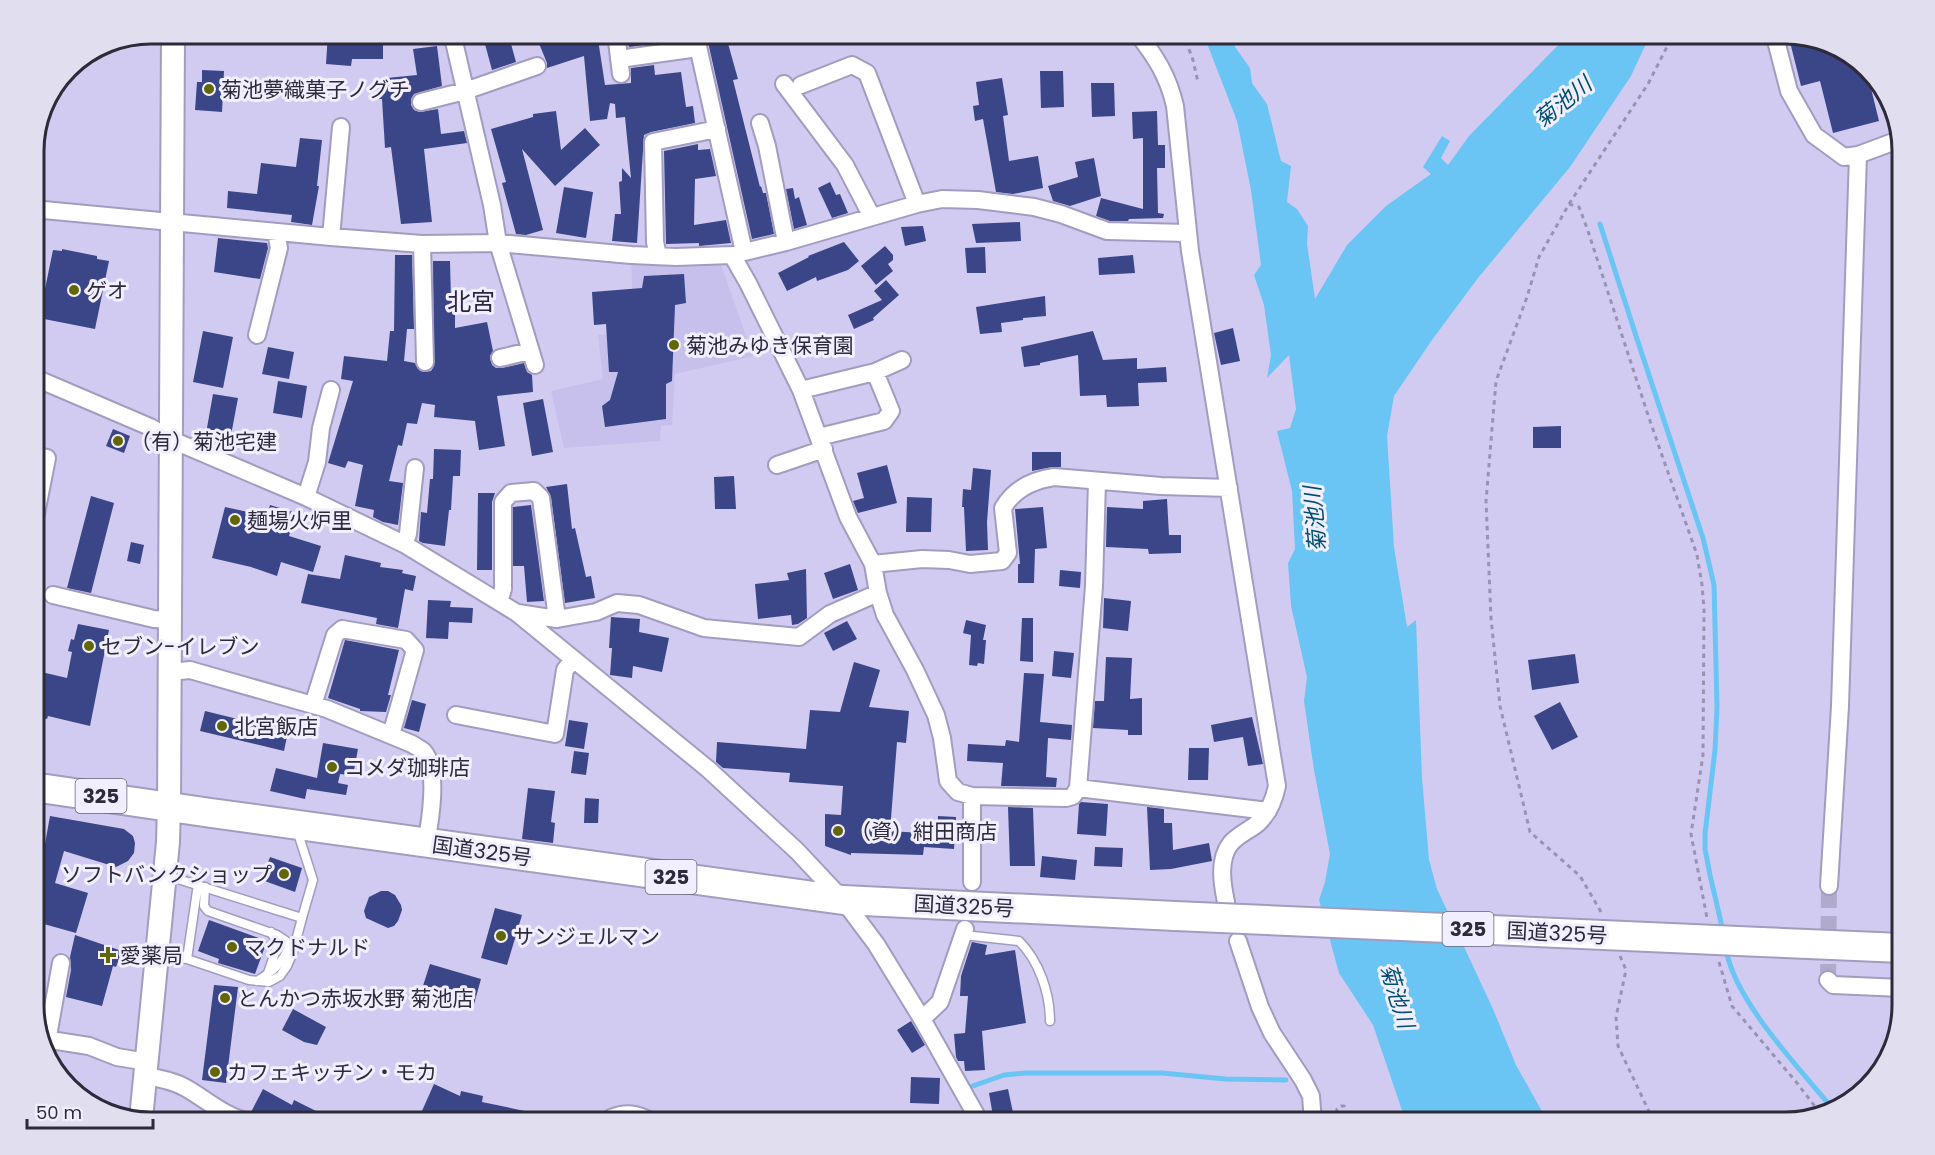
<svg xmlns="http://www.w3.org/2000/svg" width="1935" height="1155" font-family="Poppins,'Noto Sans JP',sans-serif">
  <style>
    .built { fill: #c7c0ec }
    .water { fill: #6ac5f4 }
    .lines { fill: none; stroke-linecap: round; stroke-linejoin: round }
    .stream { stroke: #6ac5f4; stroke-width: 5 }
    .building { fill: #3a4688 }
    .street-tunnel { stroke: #b0abcc; stroke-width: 16; stroke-dasharray: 16 8; stroke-linecap: butt }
    .lane-casing { stroke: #a29cc0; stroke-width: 11 }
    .street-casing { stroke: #a29cc0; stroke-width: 20 }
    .secondary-casing { stroke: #a29cc0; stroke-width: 26 }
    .highway-casing { stroke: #a29cc0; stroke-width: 32 }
    .path { stroke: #9893b1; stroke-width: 3; stroke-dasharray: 4.5 4.5; stroke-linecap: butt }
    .lane { stroke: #fff; stroke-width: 8 }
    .street { stroke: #fff; stroke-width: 16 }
    .secondary { stroke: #fff; stroke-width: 22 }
    .highway { stroke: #fff; stroke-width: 28 }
    .highway-bridge-casing { stroke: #a29cc0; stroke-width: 32; stroke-linecap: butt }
    .highway-bridge { stroke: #fff; stroke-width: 28 }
    .poi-dot { fill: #626704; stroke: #f1efff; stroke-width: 2 }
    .labels { text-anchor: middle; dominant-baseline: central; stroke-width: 6; stroke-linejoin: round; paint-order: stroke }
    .shield { fill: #f1efff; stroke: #686674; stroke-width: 1.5 }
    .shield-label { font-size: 20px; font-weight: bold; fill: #2d2b39 }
    .poi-label { font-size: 21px; fill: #2d2b39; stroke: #f1efff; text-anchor: start }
    .street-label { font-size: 21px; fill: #2d2b39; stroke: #f1efff }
    .water-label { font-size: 22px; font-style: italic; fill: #004f6e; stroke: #f1efff }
    .quarter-label { font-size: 24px; fill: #2c2543; stroke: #f1efff }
    .rim { fill: none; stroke: #2d2b39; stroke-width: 3 }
  </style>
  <rect width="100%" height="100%" fill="#d1cbf1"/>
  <path class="built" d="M631,255L718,256L753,356L675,374L672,425L661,426L660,441L564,448L551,391L603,379L598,335L634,333Z"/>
  <path class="water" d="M1203,33H1231L1235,47L1250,68L1252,83L1267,104L1281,161L1291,166L1287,202L1297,209L1308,226L1307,244L1315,299L1347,245L1386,206L1431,174L1423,167L1442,136L1450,141L1441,158L1448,165L1469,136L1570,33H1651L1631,76L1570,167L1478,278L1432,340L1394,396L1387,436L1394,547L1407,627L1416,620L1422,778L1429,860L1437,889L1493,1009L1516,1065L1548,1122H1406L1373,1025L1339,973L1319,900L1325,882L1330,854L1314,770L1304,701L1307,677L1291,606L1288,563L1295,549L1292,491L1277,431L1290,428L1296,409L1289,355L1267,378L1271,355L1264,305L1254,275L1261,265L1251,190L1237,121Z"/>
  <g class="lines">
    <path class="stream" d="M1600,224L1637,339L1703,538L1714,585L1717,707L1715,750L1705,834V849L1710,875L1723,931
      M1726,949C1734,1000 1799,1068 1833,1109
      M970,1087L1004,1075L1025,1073H1162L1226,1079L1286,1080"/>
  </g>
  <path class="building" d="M328,33H346V37H383V59H352L351,66L326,64Z
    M482,33H508L516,62L492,70Z
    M561,33H597L605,85L631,83V68L654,65L655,75L681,72L686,107L693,106L695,123L651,132L644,135L637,243L612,241L615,214H621L619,182L622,181V168L631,178L625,117L616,118L615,104L610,103L607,119L590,121L584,56L547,68V63L538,41Z
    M627,33H650L651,44L629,47Z
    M706,33H725L738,79L733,80L760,187L761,186L763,193H766L774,234L752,239Z
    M1788,34L1844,49L1867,72L1879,121L1833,133L1820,81L1801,86Z
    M437,46L442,86L414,94L411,99V105L414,110L419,112L438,109L441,134L464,131L467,143L424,149L432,222L401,224L391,147L385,148L382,99H379L377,79L417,75L413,49Z
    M202,70L224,71L222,112L195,110L197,82H202Z
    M1040,71H1063L1064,107L1041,108Z
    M1002,78L1008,115L1003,116L1009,161L1038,156L1043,188L1013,194L996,192L983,119L975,121L973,106L979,105L976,82Z
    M1091,83H1114L1115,116L1092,117Z
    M556,111L561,150L585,128L600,145L555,186L522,149L543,230L526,235L516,234L502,183L506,182L491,129L533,117V114Z
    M1157,111L1158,145H1165V168H1157L1158,213L1164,214L1163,218L1129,219L1128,221H1110L1096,216L1101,198L1143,209V138L1133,139L1132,112Z
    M300,138L322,140L317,186H319L312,225L291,222L292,215L227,208L228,191L257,194L261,163L296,167Z
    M698,144V150L710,149L716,176L695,179L694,225L726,220L731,243L699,246V243L666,244L664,151Z
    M1094,158L1101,196L1070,206L1053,201L1048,186L1078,177L1075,162Z
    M830,182L836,195L840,194L848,213L832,218L818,188Z
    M564,187L593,192L586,238L556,233Z
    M793,188L795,199L799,197L807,225L794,229L786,189Z
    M1020,222L1021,241L976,243L972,224Z
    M923,226L926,241L905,246L901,227Z
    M218,238L267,243L268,248L260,279L214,272Z
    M844,242L859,261L848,270L817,281L816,277L787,291L778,273L809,257L808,256Z
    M885,246L893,255V260L888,264L893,271L876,285L861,266Z
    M985,247L986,273H967L965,248Z
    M62,249L97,256V259L109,261L95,329L39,318L53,250L62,251Z
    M395,255H412L414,329H407L404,361L415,363L420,371L425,372L431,371L434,366L433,261H450L451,301H455V328L487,322L493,351L490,356L492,365L496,368H502L524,363L527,372L532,375L533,392L497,396L505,446L479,450L475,421L434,417L435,405L422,403L417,424L407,423L402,446L398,445L389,481L403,483L398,525L383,522L373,517L374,510L355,506L363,465L348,461L345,468L328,463L353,381L341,379L344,356L387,361L390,331H394Z
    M1133,255L1135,273L1099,275L1098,258Z
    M684,274L686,303L675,305L672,381L666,384V419L605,427L602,406L610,400L618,372H609L606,324L594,325L592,292L642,288L644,276Z
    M886,280L899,295L873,318L874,320L854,329L848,315L882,300L874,291Z
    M1045,296L1046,316L1023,318V320L1001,323L1002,332L980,334L976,307Z
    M1233,328L1240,361L1221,365L1214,333Z
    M203,331L233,337L223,388L193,382Z
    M1093,331L1103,360L1137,358V369L1166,367L1167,382L1138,383L1139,406L1107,407L1106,395L1080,396L1078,355L1040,363V365L1024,367L1021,347Z
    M268,347L294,352L289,379L262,374Z
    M278,381L307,386L302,418L273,413Z
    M213,394L238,398L229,446L205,439Z
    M543,399L553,452L532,456L523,403Z
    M1561,426V448H1533V427Z
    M113,429L130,436L124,453L106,446Z
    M434,449L461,450L460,476H453L451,510H449L445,546L423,543L419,541L421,512L427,513L430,479H433Z
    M1032,452H1061V467H1052L1032,471Z
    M887,465L897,503L858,513L853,501L864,498L857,473Z
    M973,468L991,470L987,522L988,550L966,551L964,507H962L963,489L971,490Z
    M734,476L736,509H715L714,477Z
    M567,484L572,529L575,528L586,577L591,576L595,598L565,603L551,497L546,487Z
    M478,493H495L492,502V570H477Z
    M91,496L114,503L91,593L67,588Z
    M907,497L932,498L931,532H906Z
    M1167,499L1169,535H1181V553L1149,554L1148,549L1106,547L1107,507L1143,509V501Z
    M270,505L296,513L289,536L321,546L313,572L281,562L277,576L251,567L212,558L225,507L267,516Z
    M531,505L544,601L527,602L524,566H513V507Z
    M1043,507L1047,548L1035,549L1034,583H1018V564H1020L1015,509Z
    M131,542L144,545L140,564L127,561Z
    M345,555L381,563L380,567L403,570L402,573L416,576L413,591L405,589L398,628L376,624L377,618L301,603L308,574L340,579Z
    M850,564L858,590L833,599L824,573Z
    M806,569L807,618L798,624L792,625L791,615L758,619L755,584L789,580L787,573Z
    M1060,570L1081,572L1080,588L1059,586Z
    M1104,598L1131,601L1128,631L1103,628Z
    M428,600L451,601L450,607L473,608L472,623L449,622L448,639L426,638Z
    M611,617L640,619L639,632L669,638L662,672L633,666L632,678L610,675L612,648H609Z
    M1022,618H1033V662L1020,661Z
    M966,620L986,625L983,640H986L984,664L978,663L977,666L969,665L971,635L963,633Z
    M847,621L857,639L833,651L824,633Z
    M78,624L109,630L90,726L48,716L47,719L33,716V670L67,678L72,652L68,651L71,639L74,640Z
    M345,640L399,650L388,695H391L386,712L360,711V709L328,698Z
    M1054,651L1074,653L1071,678L1052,676Z
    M1575,654L1579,683L1532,690L1528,660Z
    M1106,657L1132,658L1130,699L1142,698V735H1128V730L1093,728L1095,701H1104Z
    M854,662L880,670L869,707L909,711L906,743L897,742L890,831L937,834L938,816L956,817L954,849L924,847L923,855L851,853V855L825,846V814L841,815L843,786L789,782L790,773L723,768L716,762L717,742L806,749L810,710L840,712Z
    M1024,673L1044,674L1040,722L1072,725L1071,740L1048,738L1046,777L1057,778L1056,787L1001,786L1003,763L967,761L968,744L1005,746L1006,740L1019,742Z
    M412,700L426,704L419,732L404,728Z
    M1560,702L1578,737L1552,750L1534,716Z
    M205,711L258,724L259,721L289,727L284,751L200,731Z
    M1252,717L1263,764L1248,766L1243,737L1214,742L1211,725Z
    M569,720L588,723L584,749L565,746Z
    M323,743L358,749L354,770L349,769L348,775L340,774L338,783L348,785L346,795L307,789L305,799L270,791L276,768L317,778Z
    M1189,748H1209L1208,780H1188Z
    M574,751L589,753L586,775L571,773Z
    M528,788L555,791L551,822L555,823L553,843L522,839Z
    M585,798L599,799L598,823H584Z
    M1081,802L1108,804L1106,836L1077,834L1079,804Z
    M1008,807L1033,808L1035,866H1010Z
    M1147,807L1164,809V823H1172L1173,850L1209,843L1212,861L1171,869L1150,870Z
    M50,816L124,829L133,836L135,843L134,853L128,861L116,867L64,851L55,883L88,893L76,933L33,921V864L41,866Z
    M1095,847L1123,848L1122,867L1094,866Z
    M1042,856L1077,860L1075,880L1040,877Z
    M270,857L302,868L295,892L262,880Z
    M381,891H388L395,895L401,905L402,910L398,921L394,926L388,928L366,918L364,911L369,897Z
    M495,908L522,915L507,965L481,958Z
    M209,920L267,941L255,974L218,963L219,959L198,951Z
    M75,935L122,951L116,967L113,966L102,1006L66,997L71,970L70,957Z
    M972,942L987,945L985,955L1015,950L1026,1023L982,1031L985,1070L965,1071L964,1061H958L956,1057L954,1034L965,1033L968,996H960L961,976Z
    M430,964L481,979L474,1004L422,989Z
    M214,985L238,987L226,1083L202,1080Z
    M293,1009L326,1027L317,1045L304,1042L282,1030Z
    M911,1021L925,1045L912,1053L897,1030Z
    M911,1077L940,1078L939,1104L910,1103Z
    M434,1084L460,1096L461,1091L483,1096L482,1102L549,1116L548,1122H417Z
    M263,1089L292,1105L294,1100L338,1122H266L251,1112Z
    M1008,1089L1015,1122H994L989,1093Z"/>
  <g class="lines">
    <path class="street-tunnel" d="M1828,980L1829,886"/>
    <g class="lane-casing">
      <path id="lane" d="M165,875L302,918L313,880L297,830
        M205,887L204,906L208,911L277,935L286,941L289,947C282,964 272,972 257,981
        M964,935L1019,941C1039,961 1050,993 1050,1021
        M159,954L187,959L249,980L269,982L280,976L287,966L293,952L302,918
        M187,959L198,884
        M268,973L278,944L271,932"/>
    </g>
    <g class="street-casing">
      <path id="street" d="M452,33L492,205L498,243L535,365
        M616,33L621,74
        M695,33L744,252
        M1137,33C1156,57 1168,76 1175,106L1190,251L1277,786C1274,800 1269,813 1258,823C1250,830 1239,834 1231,843C1218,859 1222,883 1226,902
        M1774,33L1789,91L1814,135L1844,157L1858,155L1901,139
        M619,59L698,48
        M784,84L845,165L872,217
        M801,85L852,65L867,73L917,204
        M421,102L465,91L537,66
        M760,123L767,146L786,242
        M33,209L331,237L422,244L498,243L631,255L676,257L732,255L786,242L917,204L942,199L978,200L1034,207L1061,214L1107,231L1187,233
        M331,237L341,127
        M422,244L425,362
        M732,255L748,283L801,390L848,517L873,564L878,593L885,615L915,670L936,715L942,738L948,781L958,792L972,796L1066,798L1073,796L1078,788L1094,586L1097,481
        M658,256L655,242L653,142L717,129
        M257,335L279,248L276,232
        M500,358L530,351
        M33,377L150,427L172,440L306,497L404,544L517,613L708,769L797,851L843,900L876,944L922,1019L980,1122
        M801,390L875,372L902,360
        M819,437L884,421L891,411L875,372
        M33,456L47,458L33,529
        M777,465L824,449
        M306,497L317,462L321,428L331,390
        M404,544L408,534L415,468
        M873,564L922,559L949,560L970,564L1002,561L1008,553L1003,508C1014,489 1034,480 1054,477L1161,486L1229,488
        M53,595L154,619L171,620
        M499,602L503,589V502L511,493L534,491L541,498L557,619
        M518,613L557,619L596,612L617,603L639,605L704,628L799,637L830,614L878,593
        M170,672L190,670L327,709L412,744C416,747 422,749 424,752C439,769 430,823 426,843
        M313,705L335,635L342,629L406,640L415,650L391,735
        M456,715L555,734L565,670L573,659
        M1078,788L1268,811
        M972,796V882
        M1829,886L1840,706L1858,155
        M1238,941L1260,1007L1272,1033L1303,1080L1311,1096L1313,1122
        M1828,980L1833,985L1902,988
        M922,1019L940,1002L965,929
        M40,1033L57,1041L89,1046L117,1057L147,1062
        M48,1036L61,963
        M145,1076C159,1078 174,1081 186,1088C207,1100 225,1117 249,1122
        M610,1122L611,1118C626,1112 637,1113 652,1122"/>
    </g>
    <g class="secondary-casing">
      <path id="secondary" d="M141,1119L168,842L169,806L173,33"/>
    </g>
    <g class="highway-casing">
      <path id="highway" d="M33,787L211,813L843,900L1175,916
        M1761,942L1902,948"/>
    </g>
    <path class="path" d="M1181,33L1192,56L1198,82
      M1569,204L1648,84L1674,33
      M1601,912L1580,876L1530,832L1500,706L1491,618L1486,501L1496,381L1527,297L1539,257L1569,204L1579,207L1587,228L1649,418L1697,555L1702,585L1704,609L1703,755L1691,834L1707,918
      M1620,956L1626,970L1616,1017L1618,1046L1654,1122
      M1719,962L1732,1006L1797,1083L1820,1113
      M1335,1122L1337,1109L1341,1106H1344L1351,1122"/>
    <use href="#lane" class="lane"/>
    <use href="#street" class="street"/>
    <use href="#secondary" class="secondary"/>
    <use href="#highway" class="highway"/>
    <g class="highway-bridge-casing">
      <path id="highway-bridge" d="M1175,916L1761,942"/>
    </g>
    <use href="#highway-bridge" class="highway-bridge"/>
  </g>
  <g class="poi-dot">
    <circle cx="209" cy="89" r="6"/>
    <circle cx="74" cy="290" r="6"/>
    <circle cx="674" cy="345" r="6"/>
    <circle cx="118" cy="441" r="6"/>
    <circle cx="235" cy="520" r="6"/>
    <circle cx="89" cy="646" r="6"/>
    <circle cx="222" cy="726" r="6"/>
    <circle cx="332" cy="767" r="6"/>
    <circle cx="838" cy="831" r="6"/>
    <circle cx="284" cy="874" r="6"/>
    <circle cx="501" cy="936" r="6"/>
    <circle cx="232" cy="947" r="6"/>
    <path d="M105 946h6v6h6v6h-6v6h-6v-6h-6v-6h6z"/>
    <circle cx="225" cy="998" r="6"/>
    <circle cx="215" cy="1072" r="6"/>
  </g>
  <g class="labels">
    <g class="shield">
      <rect x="75.5" y="779" width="51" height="34" rx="4.5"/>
      <rect x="645.5" y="860" width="51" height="34" rx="4.5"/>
      <rect x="1442.5" y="912" width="51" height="34" rx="4.5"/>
    </g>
    <g class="shield-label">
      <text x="101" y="796">325</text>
      <text x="671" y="877">325</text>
      <text x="1468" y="929">325</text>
    </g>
    <g class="poi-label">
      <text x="221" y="89">菊池夢織菓子ノグチ</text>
      <text x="86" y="290">ゲオ</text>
      <text x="686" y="345">菊池みゆき保育園</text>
      <text x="130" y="441">（有）菊池宅建</text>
      <text x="247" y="520">麺場火炉里</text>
      <text x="101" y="646">セブン-イレブン</text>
      <text x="234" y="726">北宮飯店</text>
      <text x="344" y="767">コメダ珈琲店</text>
      <text x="850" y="831">（資）紺田商店</text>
      <text x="272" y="874" text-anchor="end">ソフトバンクショップ</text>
      <text x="513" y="936">サンジェルマン</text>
      <text x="244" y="947">マクドナルド</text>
      <text x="120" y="955">愛薬局</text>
      <text x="237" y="998">とんかつ赤坂水野 菊池店</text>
      <text x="227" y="1072">カフェキッチン・モカ</text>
    </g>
    <g class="street-label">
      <text transform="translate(482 851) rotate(8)">国道325号</text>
      <text transform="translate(964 906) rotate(3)">国道325号</text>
      <text transform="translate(1557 933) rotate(3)">国道325号</text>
    </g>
    <g class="water-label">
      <text transform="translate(1563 102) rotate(-39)">菊池川</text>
      <text transform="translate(1315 519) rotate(-95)">菊池川</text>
      <text transform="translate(1397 996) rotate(73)">菊池川</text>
    </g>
    <g class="quarter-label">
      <text x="471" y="301">北宮</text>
    </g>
  </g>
  <path d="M0 0H1935V1155H0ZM151 44H1785A107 107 0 0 1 1892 151V1005A107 107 0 0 1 1785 1112H151A107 107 0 0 1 44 1005V151A107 107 0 0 1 151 44Z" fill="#e1dfef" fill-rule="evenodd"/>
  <path class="rim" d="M151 44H1785A107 107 0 0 1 1892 151V1005A107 107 0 0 1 1785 1112H151A107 107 0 0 1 44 1005V151A107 107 0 0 1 151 44Z"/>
  <path d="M27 1119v9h126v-9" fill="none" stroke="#2d2b39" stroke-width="3"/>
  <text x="36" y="1119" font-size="18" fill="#2d2b39" stroke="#f1efff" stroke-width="4.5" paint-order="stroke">50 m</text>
</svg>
